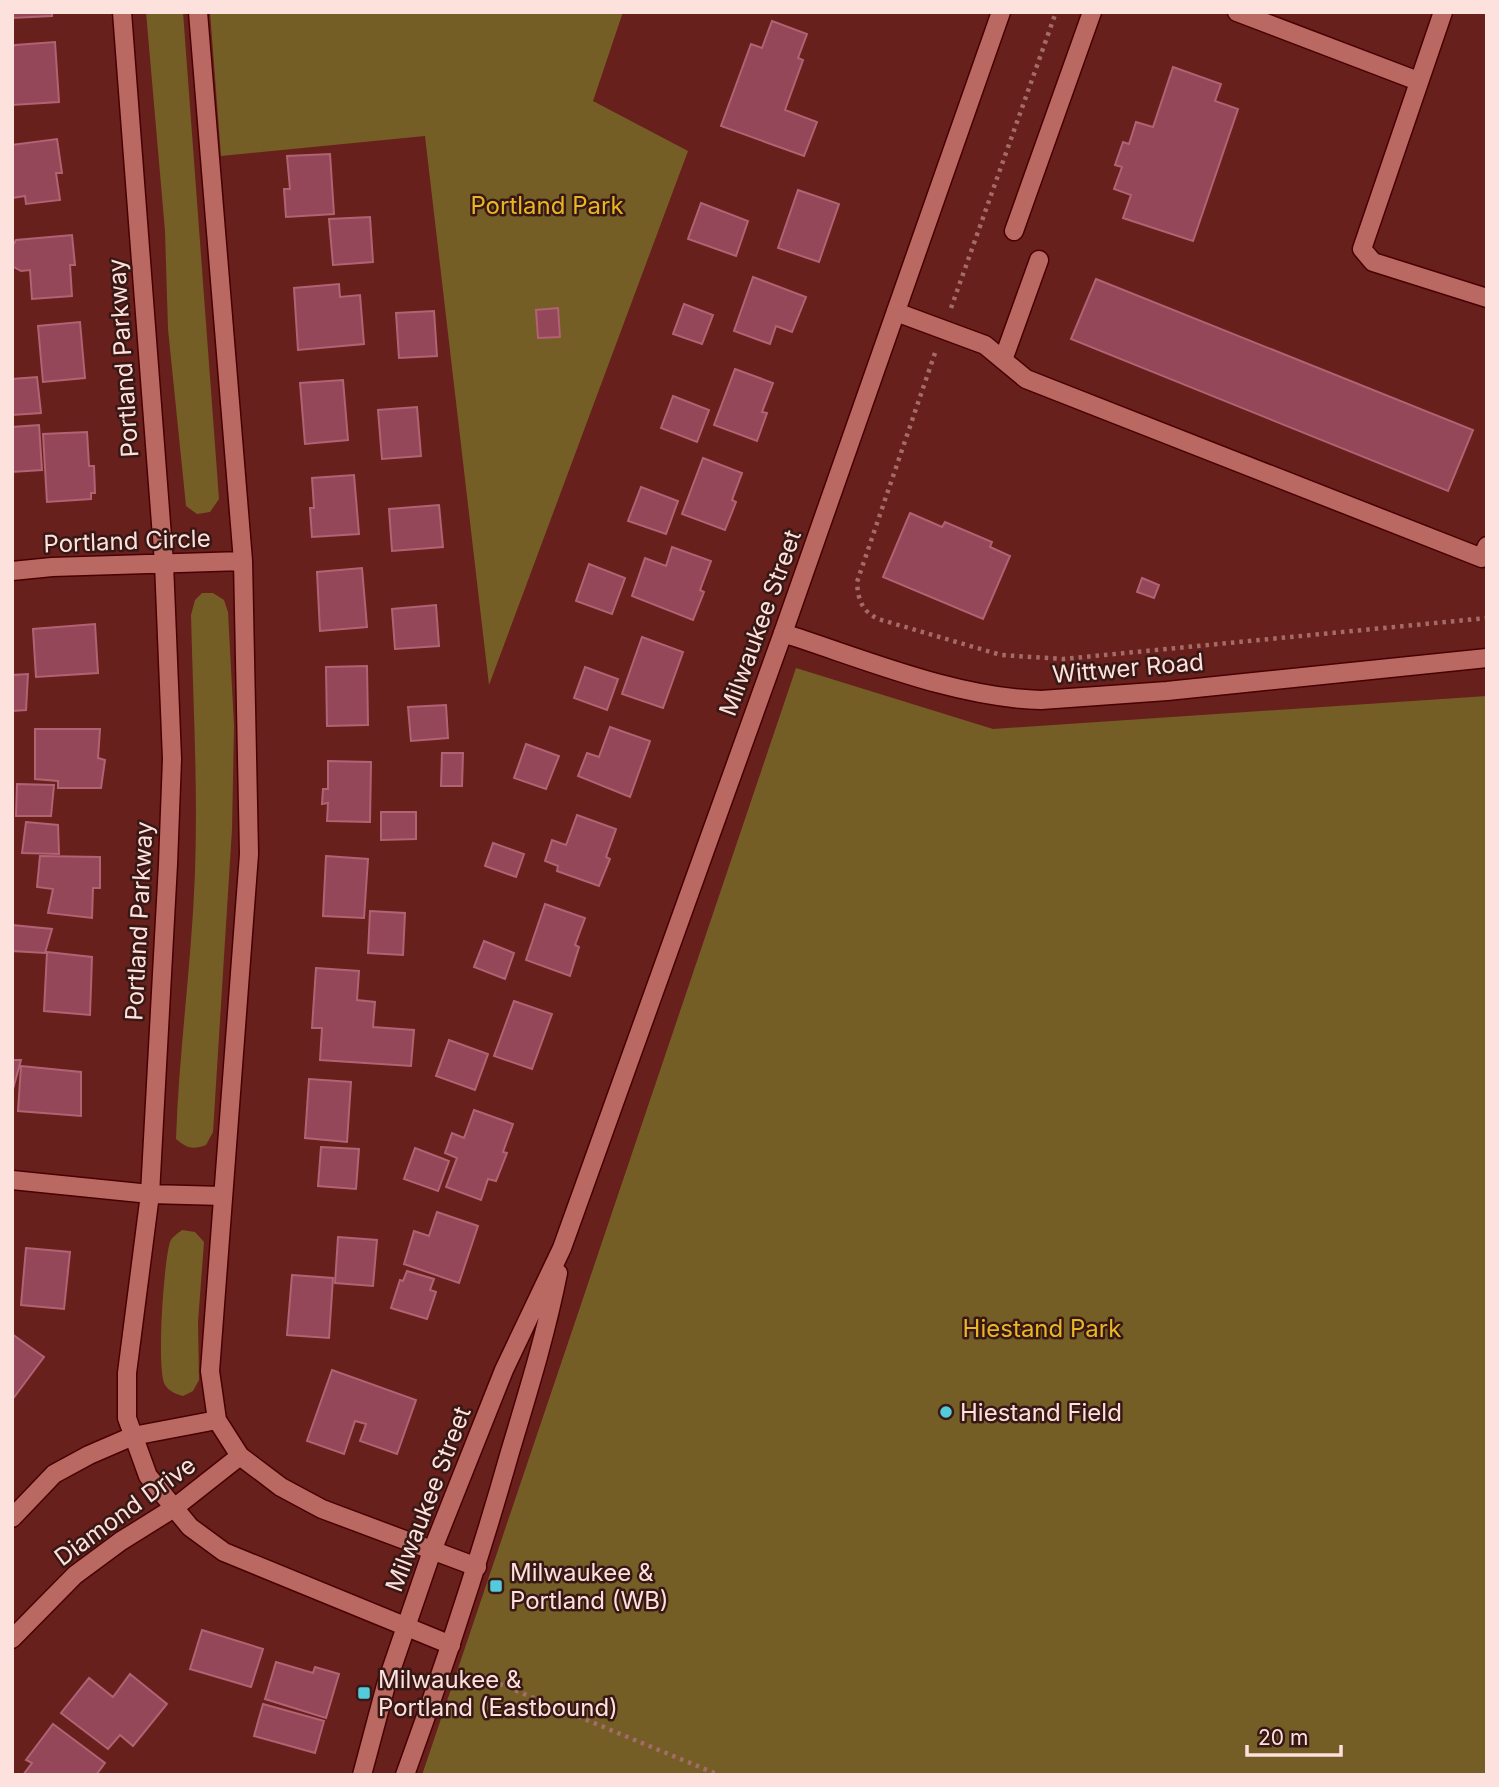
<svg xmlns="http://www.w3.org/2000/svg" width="1499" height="1787" font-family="Inter,sans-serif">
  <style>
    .green { fill: #755e26 }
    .building { fill: #934759; stroke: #b16273; stroke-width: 2 }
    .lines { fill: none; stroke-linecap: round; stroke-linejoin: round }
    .service-casing { stroke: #490003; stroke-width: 21 }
    .minor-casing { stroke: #490003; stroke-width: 21 }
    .tertiary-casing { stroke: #490003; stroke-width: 21 }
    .path { stroke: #a36c68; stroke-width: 4.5; stroke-dasharray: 3.5 5; stroke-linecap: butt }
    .service { stroke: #b96961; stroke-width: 18 }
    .minor { stroke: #b96961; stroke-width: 18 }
    .tertiary { stroke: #b96961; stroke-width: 18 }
    .poi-dot { fill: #53cbda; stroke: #381815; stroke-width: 2.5 }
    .labels { text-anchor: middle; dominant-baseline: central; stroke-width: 5; stroke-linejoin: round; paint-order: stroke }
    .park-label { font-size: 24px; fill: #e9b624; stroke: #381815 }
    .street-label { font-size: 24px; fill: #fde1dd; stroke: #381815 }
    .poi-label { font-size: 24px; fill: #fde1dd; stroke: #381815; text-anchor: start }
  </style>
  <rect width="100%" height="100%" fill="#68201c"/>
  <path class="green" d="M146,12H183L219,499L210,512L197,514L186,506L168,329L165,231Z
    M210,12H623L593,101L688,151L489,685L425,136L221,156Z
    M202,593H213L224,600L228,612L234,726L232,829L213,1132L206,1145C192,1150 187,1148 176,1139C179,1049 192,961 195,872C198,786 193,700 191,615L195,600Z
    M796,668L993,729L1487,696V1775H422Z
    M182,1230L195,1232L204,1242L198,1322L199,1380L193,1391L183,1396C176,1394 170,1392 165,1385C156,1370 164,1260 170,1242C172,1237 177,1234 182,1230Z"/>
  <path class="building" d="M12,12H52V16L12,18Z
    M772,21L807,34L798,58L803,60L785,110L817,122L804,156L721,126L751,44L762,48Z
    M55,42L59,102L12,105V48L15,45Z
    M1173,67L1221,84L1215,101L1238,109L1193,241L1123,218L1131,195L1114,189L1122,167L1115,165L1123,142L1129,144L1136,122L1153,127Z
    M57,139L62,173H56L60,200L26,204L25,196L12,198V145Z
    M330,154L334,214L286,217L284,189H290L287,156Z
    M798,190L839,204L819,262L778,248Z
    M701,203L748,221L736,256L688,239Z
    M370,217L373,262L333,265L329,219Z
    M72,235L75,265H70L72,296L32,299L30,270L21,271L12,266V247L16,240Z
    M753,277L806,297L792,332L776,326L770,344L734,331Z
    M1096,279L1473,430L1448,491L1071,339Z
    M339,284L340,297L360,295L364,344L298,350L294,288Z
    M684,304L713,315L702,344L673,334Z
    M558,308L560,337L538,338L536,310Z
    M434,311L437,356L399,358L396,313Z
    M80,322L85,378L43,382L38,326Z
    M735,369L773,383L762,412L767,413L757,441L714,425Z
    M37,377L41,413L12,415V379Z
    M343,380L348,440L305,444L300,383Z
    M673,396L709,410L697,442L661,428Z
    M417,407L421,456L382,459L378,410Z
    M39,425L42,470L12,472V427Z
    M87,432L89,466H94L95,493H91V499L47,502L43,434Z
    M703,458L742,473L732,500L736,502L725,530L682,514Z
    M354,475L359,534L312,537L310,508H314L312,478Z
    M641,487L678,501L666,534L628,521Z
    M439,505L443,547L392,551L389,509Z
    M910,513L942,527L945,522L992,542L990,547L1010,556L983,619L883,577Z
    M672,547L711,561L700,590L704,592L693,620L632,596L645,558L666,566Z
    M589,564L625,578L612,614L576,601Z
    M362,568L367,627L320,631L317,572Z
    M1142,578L1159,585L1154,598L1137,592Z
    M436,605L439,646L395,649L392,609Z
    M95,624L98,673L36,677L33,629Z
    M642,637L683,652L663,708L622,694Z
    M367,666L368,725L327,726L326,667Z
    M585,667L618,679L607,710L574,698Z
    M28,674L26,710L12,711V675Z
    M446,705L448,738L411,741L408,707Z
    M610,727L650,741L630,797L578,776L587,753L599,757Z
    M35,729H100L98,758L105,760L101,788H58V781L35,779Z
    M526,744L559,756L546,789L514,778Z
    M442,753H463L462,786H441Z
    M328,761L371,762L370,822L327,821L328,803L322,804L323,789H328Z
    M17,784L54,785L51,816H16Z
    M381,812H416V839L381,840Z
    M577,815L616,829L606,857L610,859L599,886L557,871L558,866L545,861L552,840L566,845Z
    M26,822L58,825L59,854L22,853Z
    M493,843L524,854L516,877L485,866Z
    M40,856L100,857V888H93L92,918L48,913L53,889L37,887Z
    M326,856L368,859L364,918L323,916Z
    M545,904L585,918L575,945L579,947L570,976L526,960Z
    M370,911L405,913L403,955L368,953Z
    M12,925L52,929L45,953L12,951Z
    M484,941L514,953L505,979L474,967Z
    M47,952L92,957L90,1015L44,1011Z
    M316,968L359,971L357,1000L375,1002L373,1027L414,1030L411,1066L320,1060L322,1028H312Z
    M514,1001L552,1014L532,1069L494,1056Z
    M449,1040L488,1054L475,1090L436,1076Z
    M12,1060H21L13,1089H12Z
    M21,1066L81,1072V1116L18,1111Z
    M309,1079L351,1082L347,1142L305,1138Z
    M474,1110L513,1124L503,1152L507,1153L496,1181L488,1179L481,1200L446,1187L457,1158L445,1153L452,1133L464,1138Z
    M321,1147L359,1149L356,1189L318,1186Z
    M415,1148L449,1161L438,1191L404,1179Z
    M437,1212L478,1226L459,1283L404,1264L414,1231L429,1236Z
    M338,1237L377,1240L373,1286L335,1283Z
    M26,1248L70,1252L64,1309L21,1305Z
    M407,1271L434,1279L430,1290L436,1292L427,1319L391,1308L400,1280L403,1281Z
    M292,1275L333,1278L329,1338L287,1335Z
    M12,1334L44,1357L12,1400Z
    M332,1370L416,1400L397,1454L360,1441L366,1424L355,1421L344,1454L307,1441Z
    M202,1630L263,1649L251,1687L190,1669Z
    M276,1662L313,1673L315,1667L339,1674L326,1718L265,1699Z
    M130,1674L167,1704L133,1746L120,1735L108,1749L61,1713L89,1678L113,1697Z
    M263,1704L324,1721L315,1753L254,1736Z
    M53,1724L105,1763L96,1775H23L32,1763L26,1760Z"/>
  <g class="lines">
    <g class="service-casing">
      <path id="service" d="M1237,12L1418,81
        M1443,12L1362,249L1373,262L1487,298
        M1014,231L1092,12
        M896,312L985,345L1026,379L1482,558L1487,546
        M1003,360L1039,260"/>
    </g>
    <g class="minor-casing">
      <path id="minor" d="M122,12L164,563L172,759L168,864L150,1194L127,1373V1418L148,1476L190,1527L224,1552L451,1645
        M198,12L243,561L249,854L210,1371L217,1420L240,1456L281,1487L322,1509L477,1567
        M12,571L52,567L243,561
        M783,633C864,659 956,698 1041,700L1167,691L1487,658
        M12,1180L150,1194L223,1196
        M12,1518L54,1474L89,1455L133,1436L217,1420
        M12,1639L75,1575L121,1541L174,1508L240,1456"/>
    </g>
    <g class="tertiary-casing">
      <path id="tertiary" d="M362,1775L386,1685L432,1551L504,1370L562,1248L783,633L1001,12
        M405,1775C444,1668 479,1561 510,1452C528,1392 546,1334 558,1273"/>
    </g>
    <path class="path" d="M951,308L1056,12
      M935,353L857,582C858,600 862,611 878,619L1001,655L1063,659L1487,618
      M476,1674L719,1775"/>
    <use href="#service" class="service"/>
    <use href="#minor" class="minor"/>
    <use href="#tertiary" class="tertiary"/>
  </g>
  <g class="poi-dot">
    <circle cx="946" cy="1412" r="7"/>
    <rect x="489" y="1579" width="14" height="14" rx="3.5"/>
    <rect x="357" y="1686" width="14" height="14" rx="3.5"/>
  </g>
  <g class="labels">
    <g class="park-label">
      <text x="547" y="205">Portland Park</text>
      <text x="1042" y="1328">Hiestand Park</text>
    </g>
    <g class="street-label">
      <text transform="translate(123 358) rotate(-94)">Portland Parkway</text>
      <text transform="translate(127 541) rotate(-2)">Portland Circle</text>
      <text transform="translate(760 623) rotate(-70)">Milwaukee Street</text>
      <text transform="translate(1128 668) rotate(-5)">Wittwer Road</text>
      <text transform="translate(139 921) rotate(-87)">Portland Parkway</text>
      <text transform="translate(428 1499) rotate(-69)">Milwaukee Street</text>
      <text transform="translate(125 1511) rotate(-36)">Diamond Drive</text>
    </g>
    <g class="poi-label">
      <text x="960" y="1412">Hiestand Field</text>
      <text x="510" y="1572">Milwaukee &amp;<tspan x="510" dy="28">Portland (WB)</tspan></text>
      <text x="378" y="1679">Milwaukee &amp;<tspan x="378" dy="28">Portland (Eastbound)</tspan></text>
    </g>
  </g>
  <rect width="1499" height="1787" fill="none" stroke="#fde1dd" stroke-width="28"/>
  <path d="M1247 1745v10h94v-10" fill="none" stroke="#fde1dd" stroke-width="3.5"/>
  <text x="1258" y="1745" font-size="21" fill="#fde1dd" stroke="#381815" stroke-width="5" paint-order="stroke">20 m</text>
</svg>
